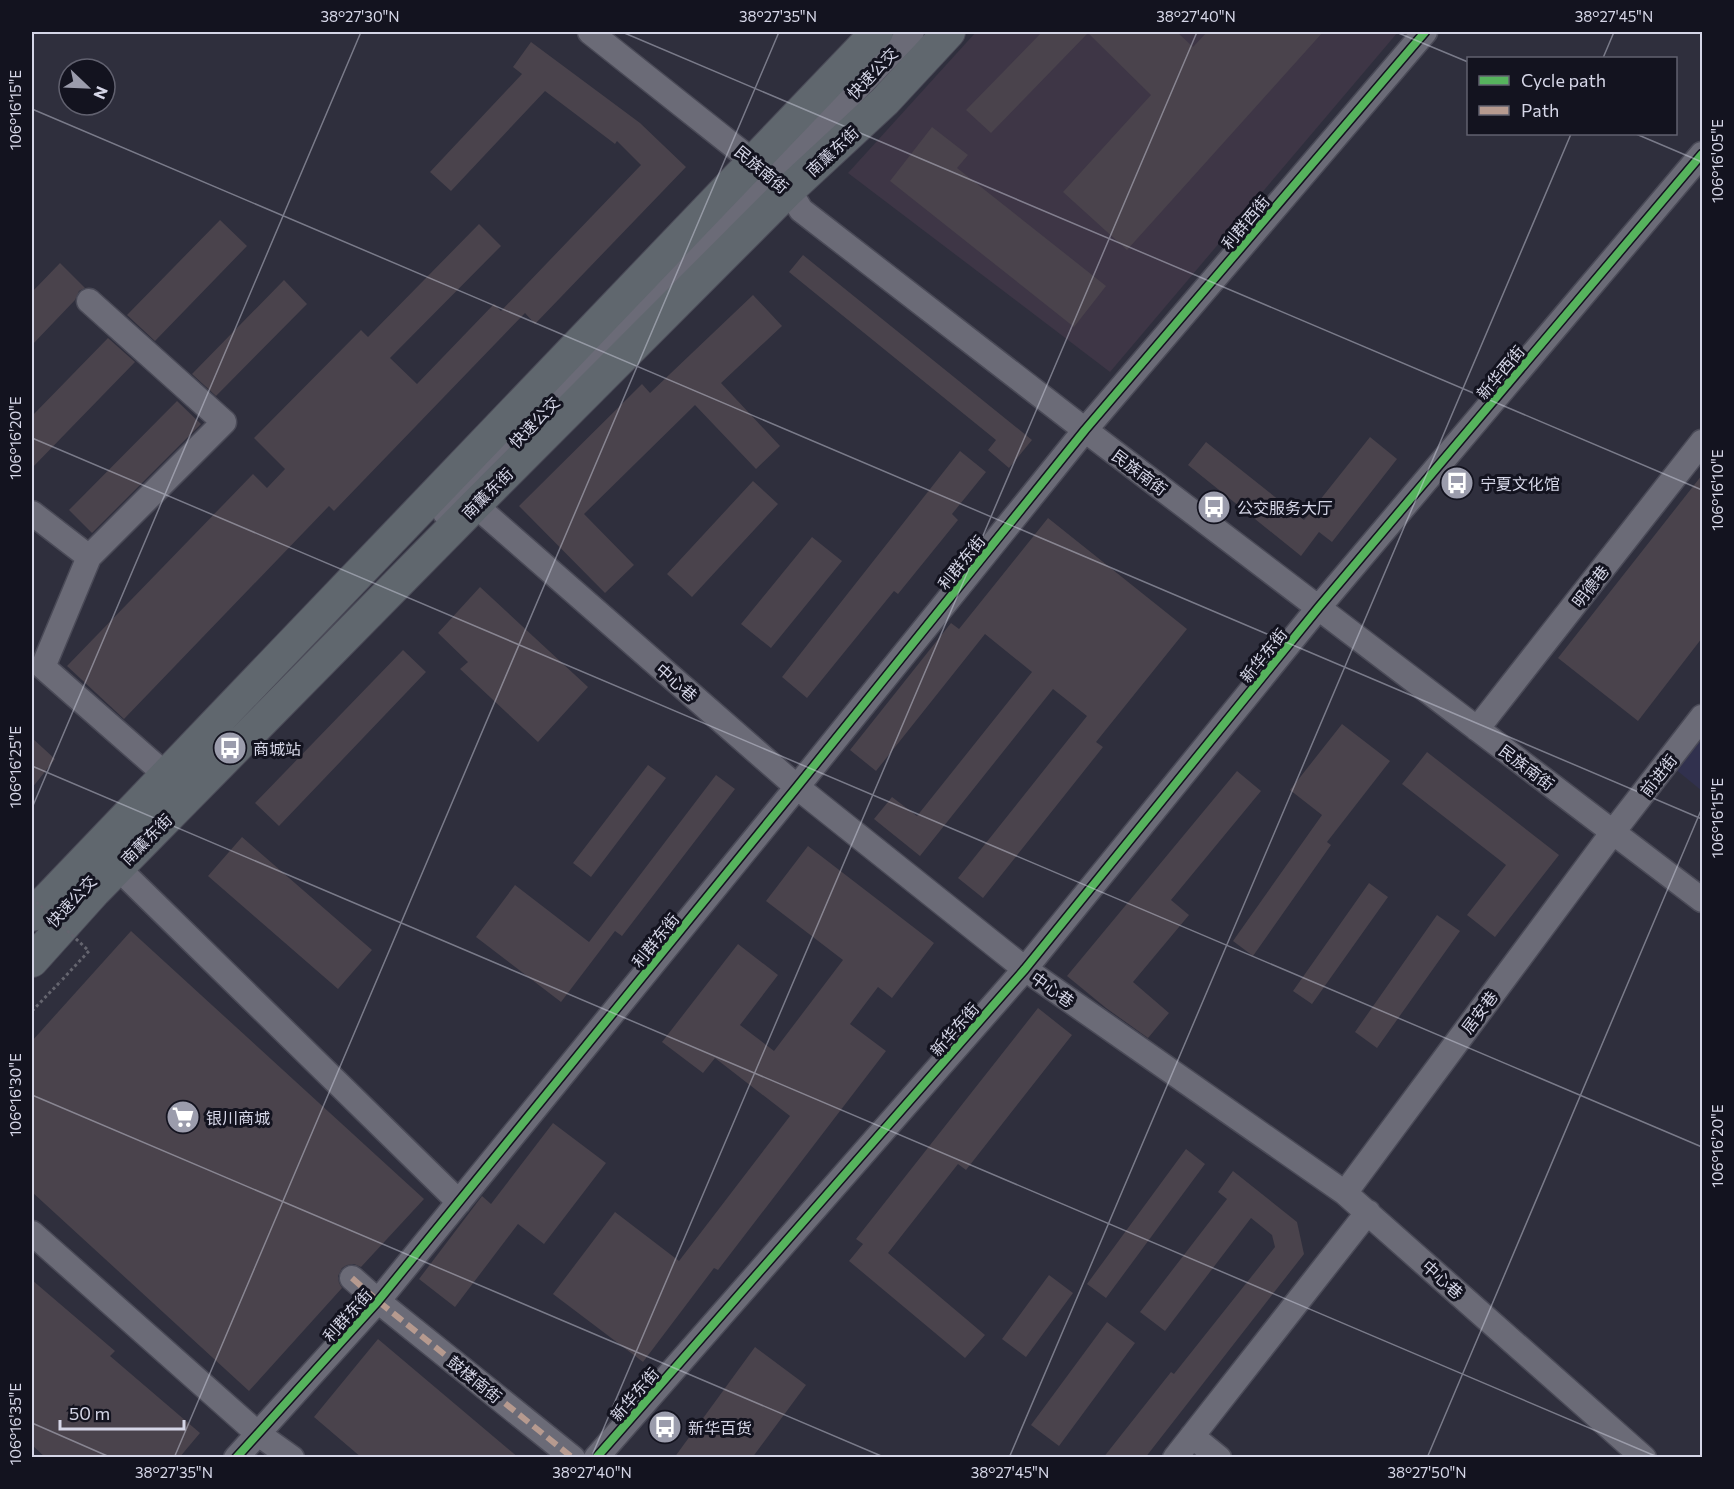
<svg xmlns="http://www.w3.org/2000/svg" width="1734" height="1489" font-family="Commissioner,'Noto Sans SC',sans-serif">
  <style>
    .commercial { fill: #3e3646 }
    .built { fill: #31314e }
    .building { fill: #4a434c }
    .lines { fill: none; stroke-linecap: round; stroke-linejoin: round }
    .minor-casing { stroke: #4a4a57; stroke-width: 27 }
    .major-casing { stroke: #4a4a57; stroke-width: 34 }
    .path { stroke: #65656f; stroke-width: 3; stroke-dasharray: 3 3; stroke-linecap: butt }
    .minor { stroke: #6b6b77; stroke-width: 24 }
    .major { stroke: #60676e; stroke-width: 32 }
    .path-bridge { stroke: #65656f; stroke-width: 3; stroke-dasharray: 3 3; stroke-linecap: butt }
    .quiet { stroke: #b69a8f; stroke-width: 6; stroke-dasharray: 12 6; stroke-linecap: butt }
    .cycleway-casing { stroke: #13131f; stroke-width: 11 }
    .cycleway { stroke: #56b35d; stroke-width: 8 }
    .ticks { fill: none; stroke: #d5d6e7; stroke-width: 1.5; stroke-opacity: 0.45 }
    .labels { text-anchor: middle; dominant-baseline: central; stroke-width: 6; stroke-linejoin: round; paint-order: stroke }
    .street-label { font-size: 16px; fill: #d5d6e7; stroke: #13131f }
    .poi-label { font-size: 16px; fill: #d5d6e7; stroke: #13131f; text-anchor: start }
    .neatline { fill: none; stroke: #d5d6e7; stroke-width: 2 }
    .ticks-label { font-size: 15px; text-anchor: middle; fill: #d5d6e7 }
  </style>
  <rect width="100%" height="100%" fill="#2f2f3d"/>
  <path class="commercial" d="M976,32H1398L1110,372L848,173Z"/>
  <path class="built" d="M1702,733V791L1674,768Z"/>
  <path class="building" d="M1042,32H1177L1193,47L1207,32H1323L1127,250L1063,192L1151,95L1088,33L991,133L966,110Z
    M531,42L640,123L686,167L535,324L525,313L334,511L329,506L124,719L67,666L253,474L267,488L285,469L254,438L361,330L368,337L479,224L501,246L390,358L417,384L494,304L501,311L641,165L617,141L615,144L545,91L451,191L430,172L522,74L513,67Z
    M932,127L968,155L957,168L1106,286L1074,327L890,181Z
    M220,220L247,246L155,341L127,315Z
    M803,255L1032,440L1009,468L988,450L996,440L789,272Z
    M60,263L85,288L79,291L75,300L32,345V292Z
    M284,280L307,304L216,396L192,374Z
    M753,295L782,326L721,383L780,446L756,469L695,405L584,514L634,565L605,593L519,506L642,384L650,393Z
    M108,338L135,362L32,468V416Z
    M177,401L201,424L92,533L69,510Z
    M1370,437L1397,459L1332,542L1319,532L1301,556L1188,465L1206,442L1304,520Z
    M960,451L986,472L952,514L958,520L898,594L894,591L807,698L782,677Z
    M1702,475V638L1638,721L1558,658Z
    M753,481L778,504L692,597L667,574Z
    M1048,518L1187,629L1096,742L1103,747L983,898L958,878L1087,716L1053,689L920,856L874,819L892,797L917,816L1032,672L985,634L876,771L850,750L951,623L959,629Z
    M812,537L842,561L771,648L741,624Z
    M480,587L588,687L538,742L460,669L468,662L438,633Z
    M403,650L426,672L279,826L255,803Z
    M1342,724L1390,761L1327,842L1331,845L1253,956L1233,941L1322,815L1290,790Z
    M32,738L55,759L32,788Z
    M1427,752L1559,855L1495,937L1467,915L1506,865L1402,784Z
    M648,765L666,778L591,877L573,863Z
    M1237,771L1261,791L1171,900L1189,915L1133,982L1169,1013L1148,1038L1106,1008L1067,976Z
    M716,775L735,789L622,936L615,931L561,1002L476,937L515,885L589,942Z
    M242,837L372,950L338,989L208,876Z
    M808,846L934,943L892,998L878,987L850,1024L886,1051L718,1270L714,1268L643,1362L553,1294L615,1212L679,1261L790,1116L715,1058L703,1073L662,1042L738,944L778,975L740,1025L774,1051L843,960L766,901Z
    M1369,883L1388,897L1312,1004L1293,991Z
    M1437,915L1460,931L1377,1048L1355,1032Z
    M131,931L424,1199L361,1267L354,1264L347,1265L342,1268L338,1276L339,1283L342,1288L249,1391L32,1192V1041Z
    M1038,1008L1072,1035L966,1170L958,1164L888,1253L985,1335L965,1358L849,1261L863,1244L856,1239Z
    M553,1123L606,1163L544,1244L518,1224L455,1307L419,1279L482,1196L491,1204Z
    M1186,1149L1205,1164L1106,1298L1087,1284Z
    M1233,1171L1297,1222L1304,1254L1145,1458H1103L1171,1372L1174,1374L1275,1247L1272,1235L1251,1218L1165,1331L1140,1312L1227,1199L1218,1192Z
    M1049,1275L1073,1293L1026,1357L1002,1339Z
    M32,1280L115,1351L110,1356L200,1433L179,1458H46L32,1445Z
    M1107,1322L1135,1343L1059,1446L1031,1425Z
    M378,1339L519,1458H362L314,1417Z
    M755,1347L806,1385L752,1458H674Z"/>
  <g class="lines">
    <g class="minor-casing">
      <path id="minor" d="M590,32L789,190L801,210L1085,430L1702,900
        M475,505L797,787L1025,969L1345,1193L1644,1458
        M32,513L89,557L224,422L89,301
        M445,513L912,32
        M89,557L43,667L166,775
        M1477,729L1702,442
        M118,868L459,1202
        M1345,1193L1613,832L1702,717
        M32,1233L257,1433L292,1458
        M352,1278L378,1301L573,1458
        M1192,1436L1219,1458
        M236,1458L378,1301L797,787L1085,430L1425,32
        M596,1458L1025,969L1319,607L1702,154
        M1175,1458L1368,1212"/>
    </g>
    <g class="major-casing">
      <path id="major" d="M32,915L877,32
        M32,961L95,891L475,505L789,190L885,101L949,32"/>
    </g>
    <path class="path" d="M32,1011L60,982"/>
    <use href="#minor" class="minor"/>
    <use href="#major" class="major"/>
    <path class="path-bridge" d="M32,898L89,951L60,982"/>
    <path class="quiet" d="M352,1278L378,1301L573,1458"/>
    <g class="cycleway-casing">
      <path id="cycleway" d="M236,1458L378,1301L797,787L1085,430L1425,32
        M596,1458L1025,969L1319,607L1702,154"/>
    </g>
    <use href="#cycleway" class="cycleway"/>
  </g>
  <path class="ticks" d="M622,32L1702,490M1396,32L1468,62M1603,58L1614,32M32,109L1702,819M1636,134L1702,162M32,438L1702,1147M32,766L1660,1458M32,808L361,32M32,1095L886,1458M32,1423L112,1458M174,1458L779,32M591,1458L1197,32M1009,1458L1571,134M1427,1458L1702,808"/>
  <defs>
    <g id="bus-disc" transform="scale(1.725)"><circle r="9.5" fill="#9b9cac" stroke="#13131f"/><path d="M-5-6H5V4H4V6H2V4H-2V6H-4V4H-5ZM-3.5-4V0h7V-4ZM-3.5 1.2v1.5H-2V1.2ZM2 1.2v1.5H3.5V1.2Z" fill="#fff"/></g>
    <g id="supermarket-disc" transform="scale(1.725)"><circle r="9.5" fill="#9b9cac" stroke="#13131f"/><path d="M-6-5.5h2.5l.6 2H6L4.5 2H-2.5L-4.4-4H-6ZM-1.5 3.2a1.3 1.3 0 1 0 .1 0ZM3 3.2a1.3 1.3 0 1 0 .1 0Z" fill="#fff"/></g>
  </defs>
  <g fill-rule="evenodd">
    <use href="#bus-disc" x="1457" y="483"/>
    <use href="#bus-disc" x="1214" y="507"/>
    <use href="#bus-disc" x="230" y="748"/>
    <use href="#supermarket-disc" x="183" y="1117"/>
    <use href="#bus-disc" x="665" y="1427"/>
  </g>
  <g class="labels">
    <g class="street-label">
      <text transform="translate(872 73) rotate(-46)">快速公交</text>
      <text transform="translate(832 151) rotate(-43)">南薰东街</text>
      <text transform="translate(762 169) rotate(40)">民族南街</text>
      <text transform="translate(1245 222) rotate(-50)">利群西街</text>
      <text transform="translate(1500 372) rotate(-50)">新华西街</text>
      <text transform="translate(534 422) rotate(-46)">快速公交</text>
      <text transform="translate(1140 472) rotate(37)">民族南街</text>
      <text transform="translate(487 493) rotate(-45)">南薰东街</text>
      <text transform="translate(961 562) rotate(-51)">利群东街</text>
      <text transform="translate(1590 586) rotate(-52)">明德巷</text>
      <text transform="translate(1263 655) rotate(-51)">新华东街</text>
      <text transform="translate(677 682) rotate(41)">中心巷</text>
      <text transform="translate(1527 767) rotate(37)">民族南街</text>
      <text transform="translate(1658 775) rotate(-52)">前进街</text>
      <text transform="translate(146 839) rotate(-45)">南薰东街</text>
      <text transform="translate(71 901) rotate(-47)">快速公交</text>
      <text transform="translate(655 940) rotate(-51)">利群东街</text>
      <text transform="translate(1053 989) rotate(35)">中心巷</text>
      <text transform="translate(1479 1012) rotate(-53)">居安巷</text>
      <text transform="translate(954 1029) rotate(-49)">新华东街</text>
      <text transform="translate(1443 1279) rotate(42)">中心巷</text>
      <text transform="translate(347 1315) rotate(-48)">利群东街</text>
      <text transform="translate(475 1379) rotate(39)">鼓楼南街</text>
      <text transform="translate(634 1394) rotate(-49)">新华东街</text>
    </g>
    <g class="poi-label">
      <text x="1480" y="483">宁夏文化馆</text>
      <text x="1237" y="507">公交服务大厅</text>
      <text x="253" y="748">商城站</text>
      <text x="206" y="1117">银川商城</text>
      <text x="688" y="1427">新华百货</text>
    </g>
  </g>
  <rect width="1734" height="1489" fill="none" stroke="#13131f" stroke-width="66"/>
  <rect x="1467" y="57" width="210" height="78" fill="#13131f" stroke="#61616f" stroke-width="1.5"/>
  <rect x="1479" y="76" width="30" height="9" fill="#56b35d" stroke="#61616f" stroke-width="1.5"/>
  <text x="1521" y="87" font-size="18" fill="#d5d6e7">Cycle path</text>
  <rect x="1479" y="106" width="30" height="9" fill="#b69a8f" stroke="#61616f" stroke-width="1.5"/>
  <text x="1521" y="117" font-size="18" fill="#d5d6e7">Path</text>
  <g transform="translate(87 87) rotate(113)"><circle r="28" fill="#13131f" stroke="#61616f" stroke-width="1.5"/>
  <path d="M0-4.5L10 22L0 15L-10 22Z" fill="#9b9cac"/>
  <text y="-9" font-size="16" font-weight="bold" text-anchor="middle" fill="#d5d6e7">N</text>
  </g>
  <path d="M60 1420v9h124v-9" fill="none" stroke="#d5d6e7" stroke-width="3"/>
  <text x="69" y="1420" font-size="18" fill="#d5d6e7" stroke="#13131f" stroke-width="4.5" paint-order="stroke">50 m</text>
  <rect x="33" y="33" width="1668" height="1423" class="neatline"/>
  <g class="ticks-label">
    <text x="360" y="22">38°27'30"N</text>
    <text x="778" y="22">38°27'35"N</text>
    <text x="1196" y="22">38°27'40"N</text>
    <text x="1614" y="22">38°27'45"N</text>
    <text transform="translate(16 110) rotate(-90)" y="5">106°16'15"E</text>
    <text transform="translate(1718 161) rotate(-90)" y="5">106°16'05"E</text>
    <text transform="translate(16 438) rotate(-90)" y="5">106°16'20"E</text>
    <text transform="translate(1718 490) rotate(-90)" y="5">106°16'10"E</text>
    <text transform="translate(16 767) rotate(-90)" y="5">106°16'25"E</text>
    <text transform="translate(1718 818) rotate(-90)" y="5">106°16'15"E</text>
    <text transform="translate(16 1095) rotate(-90)" y="5">106°16'30"E</text>
    <text transform="translate(1718 1146) rotate(-90)" y="5">106°16'20"E</text>
    <text transform="translate(16 1424) rotate(-90)" y="5">106°16'35"E</text>
    <text x="174" y="1478">38°27'35"N</text>
    <text x="592" y="1478">38°27'40"N</text>
    <text x="1010" y="1478">38°27'45"N</text>
    <text x="1427" y="1478">38°27'50"N</text>
  </g>
</svg>
